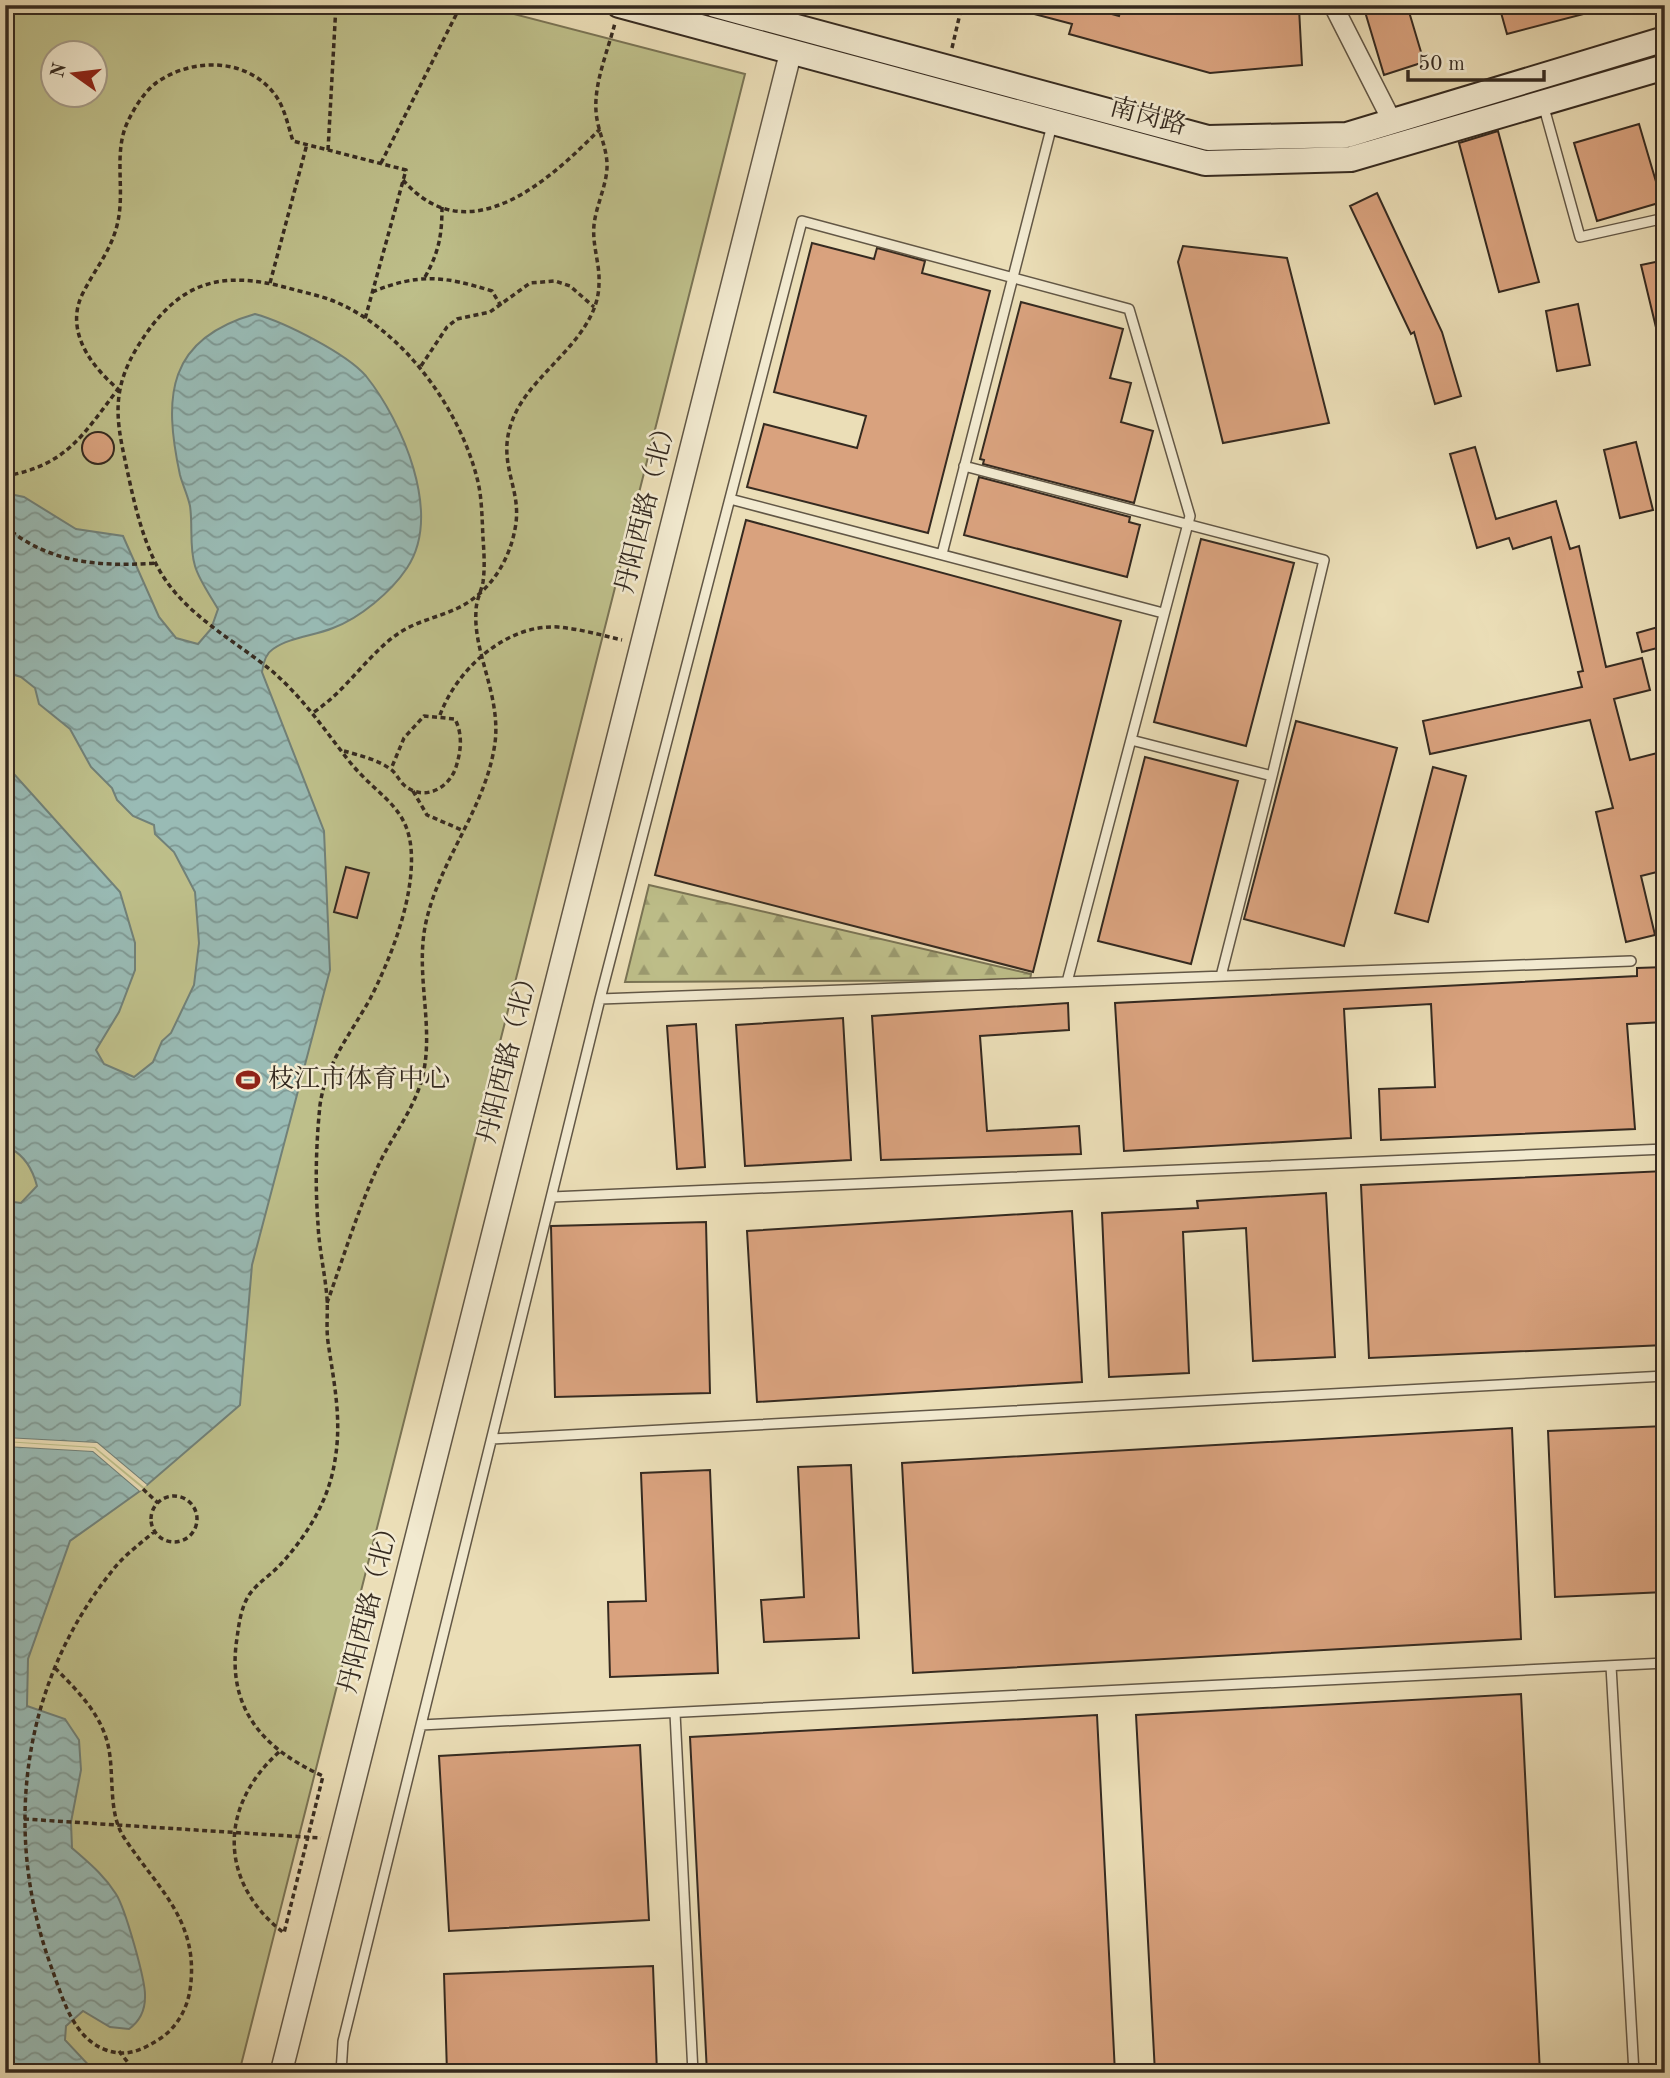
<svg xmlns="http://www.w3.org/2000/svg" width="1670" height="2078" font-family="'Old Standard TT','Noto Serif SC',serif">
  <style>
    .forest { fill: url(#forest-firs); stroke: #7a7455; stroke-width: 2 }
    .park { fill: #bebf8a; stroke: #7a7455; stroke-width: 2; fill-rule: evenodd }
    .water { fill: url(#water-waves); stroke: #718179; stroke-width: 2 }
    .pier { fill: #ebdeb7 }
    .building { fill: #d9a27e; stroke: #352a20; stroke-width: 2 }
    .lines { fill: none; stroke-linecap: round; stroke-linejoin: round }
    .service-casing { stroke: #625746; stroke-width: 12 }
    .minor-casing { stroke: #625746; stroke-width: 21 }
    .tertiary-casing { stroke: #625746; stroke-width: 24 }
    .secondary-casing { stroke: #352a20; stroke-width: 28 }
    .path { stroke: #352a20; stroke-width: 3.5; stroke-dasharray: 5 3.5; stroke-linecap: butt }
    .service { stroke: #f2ead0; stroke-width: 9 }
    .minor { stroke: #f2ead0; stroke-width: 18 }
    .tertiary { stroke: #f2ead0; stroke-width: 21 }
    .secondary { stroke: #f2ead0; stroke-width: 24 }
    .labels { text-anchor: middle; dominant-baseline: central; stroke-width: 5; stroke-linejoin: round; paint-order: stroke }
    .street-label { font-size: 26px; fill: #352a20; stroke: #f2ead0 }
    .poi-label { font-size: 26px; fill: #352a20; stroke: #f2ead0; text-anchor: start }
  </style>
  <defs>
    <pattern id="forest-firs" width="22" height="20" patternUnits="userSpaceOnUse" patternTransform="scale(1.75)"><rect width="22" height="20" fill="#bebf8a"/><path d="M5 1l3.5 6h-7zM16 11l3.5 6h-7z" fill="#9b9b70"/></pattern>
    <pattern id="water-waves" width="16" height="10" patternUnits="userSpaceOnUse" patternTransform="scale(1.75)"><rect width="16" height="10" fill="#99bbb5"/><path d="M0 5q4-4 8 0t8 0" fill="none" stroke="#7e9893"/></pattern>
  </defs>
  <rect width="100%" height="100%" fill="#ebdeb7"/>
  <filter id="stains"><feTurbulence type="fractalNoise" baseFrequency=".00286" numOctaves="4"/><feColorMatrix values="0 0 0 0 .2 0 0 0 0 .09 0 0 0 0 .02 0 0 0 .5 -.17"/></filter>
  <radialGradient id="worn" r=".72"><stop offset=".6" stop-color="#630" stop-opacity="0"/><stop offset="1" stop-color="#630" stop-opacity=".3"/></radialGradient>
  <path class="forest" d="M649,885L1031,974L1030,980L625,982Z"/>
  <path class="park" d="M5,5H479L745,74L239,2073H19L5,2066ZM52,52H94V94H52Z"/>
  <path class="water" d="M255,314C284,322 346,353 366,376C402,421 443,514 407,568C391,592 360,618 333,628C314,636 290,637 273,649C265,654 263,664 262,672L324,831L330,970L252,1265L240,1405L147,1485L97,1443L5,1438V1201L21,1203L37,1186C33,1171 25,1156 11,1149L5,1134V764L120,892L135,943V970L119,1012L96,1050L104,1064L134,1077L153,1062L162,1041L171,1033L194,985L199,943L195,892L174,852L155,834L154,825L133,816L117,800L112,788L91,767L70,729L39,704L35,688L21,677L5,672V493L24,497L76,529L123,536L159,617L176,638L198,644L211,629L218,609C210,595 199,580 195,566C189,547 193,526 190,506C188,496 183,486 180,475C163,396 167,339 255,314Z
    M5,1446L93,1451L140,1491L70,1541L28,1659L27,1706L65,1719L79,1740L81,1770L71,1822L72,1848C89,1863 104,1875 116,1894C125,1908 146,1981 145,1997C145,2011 140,2021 129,2029L110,2027L83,2011L66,2026L65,2040L96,2073H5Z"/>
  <path class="pier" d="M5,1438L97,1443L147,1485L144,1487L95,1447L5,1441Z
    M5,1442L94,1448L143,1489L140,1491L93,1451L5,1446Z"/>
  <path class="building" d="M1019,5H1079L1119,16L1122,5H1197L1223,12L1244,11V5H1267L1268,10L1299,8L1302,65L1210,73L1069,34L1072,24L1019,10Z
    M1363,5H1407L1424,62L1384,75Z
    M1516,5H1599V10L1507,34L1500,9Z
    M1639,124L1662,202L1597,221L1574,143Z
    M1498,131L1539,282L1499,292L1459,143Z
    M1377,193L1442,332L1461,396L1435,404L1414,332L1411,334L1350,206Z
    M812,243L874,259L877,248L925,261L922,273L990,291L928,533L747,487L764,424L857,448L866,416L774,392Z
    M1183,246L1287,258L1329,423L1223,443L1178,262Z
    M1665,260V340H1659L1641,265Z
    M1021,302L1123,329L1110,378L1131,383L1121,422L1153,431L1134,503L983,464L984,460L980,459Z
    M1578,304L1590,365L1557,371L1546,311Z
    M82 448a16 16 0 1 1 32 0a16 16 0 1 1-32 0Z
    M1636,442L1653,510L1620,518L1604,450Z
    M1475,447L1496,519L1556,501L1570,549L1579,546L1606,667L1642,658L1650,690L1614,699L1630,760L1665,751V870L1641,876L1655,935L1626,942L1596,812L1613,808L1590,720L1430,754L1423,721L1582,687L1578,672L1583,671L1551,537L1513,549L1509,538L1477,548L1450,454Z
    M979,477L1130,517L1129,522L1140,525L1127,577L964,535Z
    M746,520L1121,621L1033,972L655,875Z
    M1201,539L1294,563L1246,746L1154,722Z
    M1665,625V646L1642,652L1637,633Z
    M1296,721L1397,748L1344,946L1244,919Z
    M1145,757L1238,781L1191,964L1098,941Z
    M1433,767L1466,776L1428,922L1395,913Z
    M346,867L369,873L357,918L334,912Z
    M1665,967V1022L1627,1024L1635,1129L1381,1140L1379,1089L1435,1087L1431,1004L1344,1009L1351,1138L1124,1151L1115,1003L1637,976V968Z
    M1068,1003L1069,1030L980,1036L987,1131L1079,1126L1081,1154L881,1160L872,1016Z
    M843,1018L851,1160L745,1166L736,1025Z
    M696,1024L705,1167L677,1169L667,1026Z
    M1665,1171V1345L1369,1358L1361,1185Z
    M1326,1193L1335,1357L1253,1361L1246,1228L1183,1232L1189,1373L1109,1377L1102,1213L1198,1208L1197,1201Z
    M1072,1211L1082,1382L757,1402L747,1231Z
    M706,1222L710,1393L555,1397L551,1226Z
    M1665,1426V1592L1555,1597L1548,1431Z
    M1512,1428L1521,1639L913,1673L902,1463Z
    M851,1465L859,1638L764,1642L761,1600L804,1597L798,1467Z
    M710,1470L718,1673L610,1677L608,1602L646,1601L641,1473Z
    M1521,1694L1540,2073H1155L1136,1715Z
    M1097,1715L1115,2073H707L690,1737Z
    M640,1745L649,1920L449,1931L439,1756Z
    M653,1966L657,2073H447L444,1974Z"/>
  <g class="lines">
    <g class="service-casing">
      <path id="service" d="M1543,104L1580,237L1665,218
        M964,466L1324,560L1272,776
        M730,499L1163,613
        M942,554L1052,125
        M1131,740L1272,776L1221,976
        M600,999L1631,961
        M552,1197L1665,1149
        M492,1439L1665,1376
        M1611,1666L1634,2073
        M675,1713L693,2073
        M421,1725L1665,1663
        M341,2073L343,2041L600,999L802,221L1129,309L1190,516L1067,982"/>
    </g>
    <g class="minor-casing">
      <path id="minor" d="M1333,5L1392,121"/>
    </g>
    <g class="tertiary-casing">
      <path id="tertiary" d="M281,2073L791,51"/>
    </g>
    <g class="secondary-casing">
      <path id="secondary" d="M619,5L1205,163L1351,159L1665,67
        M715,5L1208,138L1347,135L1665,39"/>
    </g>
    <path class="path" d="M952,48L962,5
      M328,150L336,5
      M381,163L461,5
      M403,180C468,255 550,180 600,129
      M425,277C439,252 442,235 442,207
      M270,283L307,144
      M372,292C419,273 444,276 492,291L501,306
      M421,366L447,327L457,319L490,312L530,283L555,281L570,286L594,307
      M5,476C66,466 83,435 118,389C92,367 66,333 81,297C93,271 112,251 118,221C125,188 113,152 128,121C135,107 144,92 156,83C192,57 248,57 276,96C285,109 288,126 293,141L406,170L365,319
      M5,526C48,564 103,567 157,563
      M314,712C347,690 369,653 399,633C417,621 439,617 458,608C489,593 509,562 515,529C524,485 491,461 517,410C539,368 599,335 599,283C600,264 592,245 594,225C596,206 606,187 607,168C608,149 597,130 596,111C594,83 608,50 615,23
      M440,715C457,669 506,624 558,627C580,629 601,635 622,640
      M344,751C358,755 379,760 390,769C396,772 399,781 404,785C423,802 449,789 456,767C461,751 463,735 455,719L424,716L404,738L391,769
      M413,791L427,815L464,831
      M143,1489L158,1503
      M151 1519a23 23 0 1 1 46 0a23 23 0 1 1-46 0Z
      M55,1668C77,1690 101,1714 108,1745C115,1775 107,1813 125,1839C159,1890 200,1922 190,1990C187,2009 177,2027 161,2038C144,2049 127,2058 106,2050C73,2038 63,1999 52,1969C2,1834 21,1684 112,1571C123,1556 140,1544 155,1531
      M279,1752C218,1807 219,1883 284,1933L323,1776C263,1749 226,1708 237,1638C239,1623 241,1608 249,1595C257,1583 271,1575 281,1564C308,1534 329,1500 335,1460C342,1419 334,1383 328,1342C326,1327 328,1313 327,1298C325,1273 319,1249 318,1224C315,1185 316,1144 320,1105C326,1063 350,1035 370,999C389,962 408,913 411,872C416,807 383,803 349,761C324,729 303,698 272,671C234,640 187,616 161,573C141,539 133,497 125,460C115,415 113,387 138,346C177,283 218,269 288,288C302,292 318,295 331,300C401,327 459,407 477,478C482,496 482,519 483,538C484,552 485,568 483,582C481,592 476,601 476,611C473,653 501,695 495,743C486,808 440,859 426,922C415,972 433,1021 424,1070C418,1104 394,1133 379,1164C358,1209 344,1256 327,1303
      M24,1819L321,1838
      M119,2051L136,2073"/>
    <use href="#service" class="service"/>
    <use href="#minor" class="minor"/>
    <use href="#tertiary" class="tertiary"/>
    <use href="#secondary" class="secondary"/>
  </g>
  <defs>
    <g id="stadium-bare" transform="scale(1.89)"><path d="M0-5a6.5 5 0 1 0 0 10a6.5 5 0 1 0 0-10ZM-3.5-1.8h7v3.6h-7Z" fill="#8f2418" stroke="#f2ead0" stroke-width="2.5" paint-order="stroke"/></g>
  </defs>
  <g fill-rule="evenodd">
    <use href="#stadium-bare" x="248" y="1080"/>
  </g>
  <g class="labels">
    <g class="street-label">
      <text transform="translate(1148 117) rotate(15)">南岗路</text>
      <text transform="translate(647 505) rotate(-76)">丹阳西路（北）</text>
      <text transform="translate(509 1055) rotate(-76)">丹阳西路（北）</text>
      <text transform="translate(370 1605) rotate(-76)">丹阳西路（北）</text>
    </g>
    <g class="poi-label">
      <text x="268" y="1080">枝江市体育中心</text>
    </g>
  </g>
  <rect width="1670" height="2078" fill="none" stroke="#ebdeb7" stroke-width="28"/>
  <rect x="7" y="7" width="1656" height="2064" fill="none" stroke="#352a20" stroke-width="3.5"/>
  <rect x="14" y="14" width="1642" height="2050" fill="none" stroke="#352a20" stroke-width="2"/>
  <g transform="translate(74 74) rotate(284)"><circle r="33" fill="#f2ead0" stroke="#a69d8a" stroke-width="2"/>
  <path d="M0-5L12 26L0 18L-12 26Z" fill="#8f2418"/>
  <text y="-10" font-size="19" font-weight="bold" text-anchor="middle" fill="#352a20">N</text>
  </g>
  <path d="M1408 70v10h136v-10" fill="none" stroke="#352a20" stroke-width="3.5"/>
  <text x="1418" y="70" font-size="21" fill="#352a20" stroke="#f2ead0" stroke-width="5" paint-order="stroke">50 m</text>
  <rect width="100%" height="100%" filter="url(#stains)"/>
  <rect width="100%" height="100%" fill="url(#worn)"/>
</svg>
